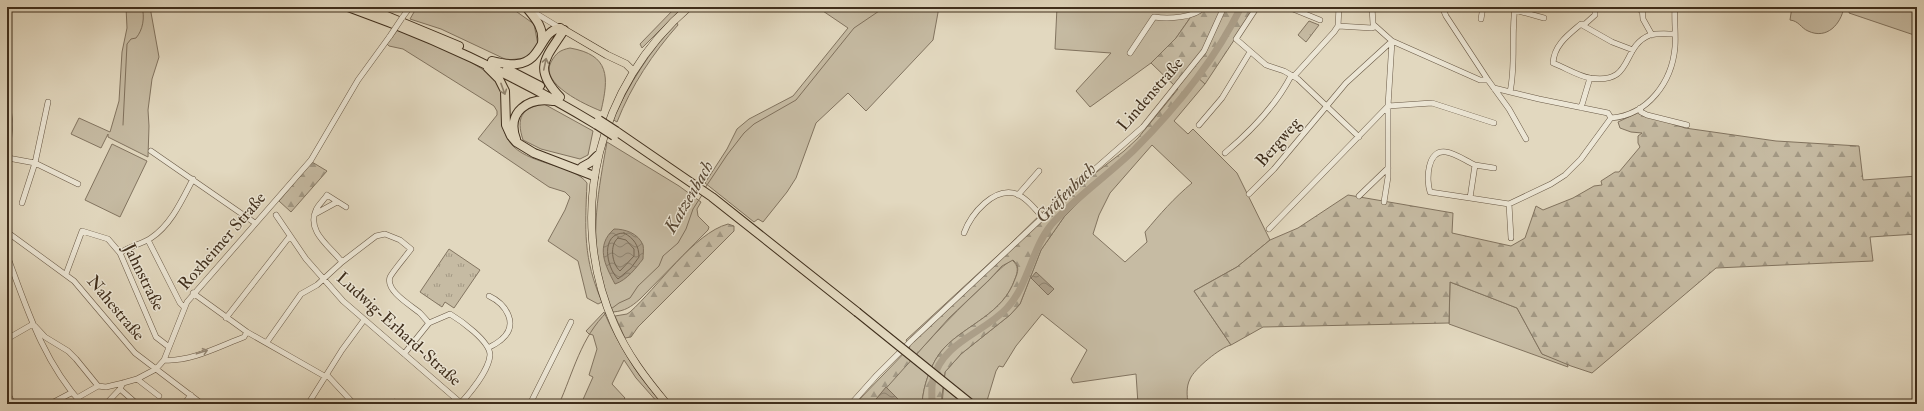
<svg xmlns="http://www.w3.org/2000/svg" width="1924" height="411" font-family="'IM FELL Double Pica',serif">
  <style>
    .green { fill: #c6bba3; stroke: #827460; fill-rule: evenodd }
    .forest { fill: url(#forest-firs); stroke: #827460 }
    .park { fill: url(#park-tufts); stroke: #827460 }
    .water { fill: url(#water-waves); stroke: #80715d }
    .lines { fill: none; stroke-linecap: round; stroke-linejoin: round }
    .shore { stroke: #756652; stroke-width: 1 }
    .stream { stroke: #80715d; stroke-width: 1 }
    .river { stroke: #ab9e88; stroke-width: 7 }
    .minor-casing { stroke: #685845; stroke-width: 6 }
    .major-casing { stroke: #3f2e1c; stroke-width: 8 }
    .highway-casing { stroke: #3f2e1c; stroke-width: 10 }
    .minor { stroke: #ece6d5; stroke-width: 5 }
    .major { stroke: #e2d8bf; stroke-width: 7 }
    .highway { stroke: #e2d8bf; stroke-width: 8 }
    .minor-bridge-casing { stroke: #685845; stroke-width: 6; stroke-linecap: butt }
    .highway-bridge-casing { stroke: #3f2e1c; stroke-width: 10; stroke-linecap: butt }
    .minor-bridge { stroke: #ece6d5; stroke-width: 5 }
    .highway-bridge { stroke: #e2d8bf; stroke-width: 8 }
    .oneway { stroke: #90836e }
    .oneway2 { stroke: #968a78 }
    .labels { text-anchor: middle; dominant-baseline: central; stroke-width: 3; stroke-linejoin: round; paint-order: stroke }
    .street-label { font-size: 17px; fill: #3f2e1c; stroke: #ece6d5 }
    .water-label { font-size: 18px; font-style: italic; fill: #5a4a37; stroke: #ece6d5 }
  </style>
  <defs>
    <pattern id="forest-firs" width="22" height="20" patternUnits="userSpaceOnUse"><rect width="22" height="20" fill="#c6bba3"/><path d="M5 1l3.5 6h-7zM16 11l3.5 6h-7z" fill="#a29884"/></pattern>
    <pattern id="park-tufts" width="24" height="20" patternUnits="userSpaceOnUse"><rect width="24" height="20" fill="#c6bba3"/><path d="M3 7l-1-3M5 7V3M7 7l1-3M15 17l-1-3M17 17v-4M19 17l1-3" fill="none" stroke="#a29884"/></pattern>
    <pattern id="water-waves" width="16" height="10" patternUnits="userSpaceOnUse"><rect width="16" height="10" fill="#ab9e88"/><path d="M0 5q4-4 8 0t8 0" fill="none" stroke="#8d816e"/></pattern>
  </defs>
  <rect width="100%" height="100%" fill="#e2d8bf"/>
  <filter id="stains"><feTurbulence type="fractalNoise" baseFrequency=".005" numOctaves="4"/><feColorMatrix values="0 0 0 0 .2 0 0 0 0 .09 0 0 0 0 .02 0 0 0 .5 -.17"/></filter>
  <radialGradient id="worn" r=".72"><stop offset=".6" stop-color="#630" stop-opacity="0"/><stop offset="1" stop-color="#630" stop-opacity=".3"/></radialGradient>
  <path class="green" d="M126,7H150L159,57L152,79L148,110L149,126L148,157L108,137V134L101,148L71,134L79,118L110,132L119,101L122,52L127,28Z
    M417,7H510L534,24L538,45L527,58L507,60L441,29L410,19Z
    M676,7H683L642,48L640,44Z
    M817,7H939L933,40L866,111L848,93L816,123L796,178L787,192L763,222L758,219L754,222L705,183L727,149L737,129L749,119L793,96L848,28Z
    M1057,7H1202L1190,18L1176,38L1151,63L1090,107L1076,91L1111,53L1055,49Z
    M1792,7H1844C1841,24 1827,40 1808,31C1801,28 1799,21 1790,20Z
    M1850,7H1917V36L1849,13Z
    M677,23L678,25C653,53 631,86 617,122L612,119C631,83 648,52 677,23Z
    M399,28C425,43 495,64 503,93C508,113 495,128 514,147C533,165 574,165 587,183C585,230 583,258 602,302L598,304L587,298L578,261L548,241L565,210L570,197L565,192L549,187L478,139L497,115V111L494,106L403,49L389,46L387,44Z
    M570,48C610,55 609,77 601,111C586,105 539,84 551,62C556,53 560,50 570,48Z
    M1198,77L1205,84L1174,121L1188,134L1193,129L1237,173L1270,240L1237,267L1194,291L1231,345C1221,347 1194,369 1190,379C1186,387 1187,395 1188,404H1138L1136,374L1073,383L1071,379L1087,350L1042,314L1016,346L1003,367L999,366L996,371L986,404H942L945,372L961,354L1010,315L1020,304L1041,250L1064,217L1098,183L1144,142ZM1152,145L1192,183C1174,198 1160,214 1145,232L1147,242L1125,262L1093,234L1099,215L1110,193Z
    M544,104L593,131L588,155L580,159L541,149L523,140C516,118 521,108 544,104Z
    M607,142L679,186L701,202L697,209L698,216L709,227L708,230L640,299C631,307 625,311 613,312C609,303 605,293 602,283C589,237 599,187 607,142Z
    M112,144L147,161L120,217L85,200Z
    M1012,260C1019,266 1018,271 1015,279C1003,314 967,324 944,348C931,362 923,386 922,404H903L886,387C918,353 948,318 983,286C993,277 1000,267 1012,260Z
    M1450,282L1517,308L1542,354L1567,363L1568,367L1449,324Z
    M604,312C619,346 638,378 664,404H659L636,378L624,360L612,384L625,398L620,404H581L593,377L589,375L597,349L593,335L589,334L586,331Z"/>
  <path class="forest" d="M1202,7H1256L1205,84L1197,77L1144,142L1098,183L1064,217L1041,250L1020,304L1010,315L961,354L945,372L941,404H922C923,386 931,362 944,348C967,324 1003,314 1015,279C1018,272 1020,266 1013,260L1002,266L989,280L949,318L872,404H855L910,347L906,340L1009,245L1084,172L1089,178L1124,151L1138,138L1178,89L1151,63L1176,38L1190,18Z
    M1639,112L1685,128L1776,141L1859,146L1863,180L1917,176V234L1870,237L1873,261L1716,268L1592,373L1571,366L1542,354L1517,308L1450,282L1449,323L1263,327L1231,345L1194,291L1237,267L1270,240L1298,228L1348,195L1453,213L1452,233L1511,246L1525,238L1536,206L1543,210L1573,198L1594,186L1602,185L1601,181L1615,172H1619L1640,147L1638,143V136L1642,133L1631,132L1620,128L1618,122Z
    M312,162L327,171L291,212L279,201Z
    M728,224L734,226V231L638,327L631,337L625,338L615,316L627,314L630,312C657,288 694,233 728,224Z"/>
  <path class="park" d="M1309,21L1319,25L1306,42L1298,35Z
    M449,249L480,270L454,308L445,302L442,307L420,292Z"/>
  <path class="water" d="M614,229C625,229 638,233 643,245C644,249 643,255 643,259C636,268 627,280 615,284C605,265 595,246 614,229Z
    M1036,272L1054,289L1048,295L1031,278Z
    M886,387L903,404H872Z"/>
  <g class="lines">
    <path class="shore" d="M624,233C634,238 639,246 639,257L631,268L618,279C606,267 600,233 624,233Z
      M618,238L626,240L634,249V256L620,271C612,264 609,245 618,238Z"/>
    <path class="stream" d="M123,125L127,44L131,39L136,38C143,30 145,17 142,7
      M705,188L727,155L744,133L754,124L796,100L854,28L885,7
      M611,309L619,303L630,298L638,286L659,266L663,256L678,243L686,229L693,209L702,195
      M559,404C573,373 581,337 607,312"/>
    <path class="river" d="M932,404C932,396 931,387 933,380C942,342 984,333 1007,308C1029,284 1031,250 1051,225C1076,197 1107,176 1134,150C1175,109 1215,60 1241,7"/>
    <g class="minor-casing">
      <path id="minor" d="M1257,7L1236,39L1266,65L1284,71L1298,79L1359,137
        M1288,7L1320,20
        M1372,7L1373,24L1392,41L1480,80H1488L1509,109L1526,139
        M1442,7L1446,16L1488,80
        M1595,7V15L1585,24H1581C1568,35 1554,45 1553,63C1564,67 1578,76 1590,78C1635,85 1620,47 1650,35C1658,33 1667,34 1675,34
        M1631,7L1641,10
        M1642,7L1643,19L1652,35
        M1515,10L1544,18
        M532,11L560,28
        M402,18L410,7
        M1481,19L1483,7
        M1582,25L1612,42L1633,50
        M1338,26L1372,28L1375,27
        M1130,53L1154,17C1169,19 1194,18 1204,7
        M1291,76L1295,75L1334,32L1338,26L1339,7
        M1494,88L1539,99L1608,113L1611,118
        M1510,92C1516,64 1511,35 1515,7
        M1581,108L1590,78
        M1640,108L1641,112L1647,115L1687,125
        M1611,118C1648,115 1672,82 1675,47C1676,34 1674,20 1675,7
        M1199,125L1222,98L1250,52
        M151,151L255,223
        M1225,153C1250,132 1276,105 1291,76
        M8,158L35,163L78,184
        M1475,165L1494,168
        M7,166L10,124L9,113
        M1249,194L1274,169L1346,83L1392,41
        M1018,195L1039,171
        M1359,196L1388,168
        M1470,198L1430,192C1426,180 1427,149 1446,152C1455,153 1466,161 1475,165L1470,198L1509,204L1551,184L1565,175L1581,159L1611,118
        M1384,202L1388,177V106L1432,103L1494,123
        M22,203L35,163L48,102
        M1509,204L1511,238
        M315,214L337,202
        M276,215L306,259L343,301L462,404
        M1269,229L1388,106L1392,41
        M7,232L74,281L135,353L202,404
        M964,233C971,214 994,186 1017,194C1027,198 1036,210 1043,218
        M148,240L180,303L184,307
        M120,253C130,246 142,244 151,238C171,225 182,200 193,179
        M7,255C27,309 43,361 82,404
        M342,262C331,247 306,232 316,210C318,205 324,200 327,195L346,207
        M66,274L82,231L108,239L120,253L156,337L169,347
        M193,293L247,332L326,377
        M226,318L290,236
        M429,323L450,314C460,320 490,341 490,355C489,370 470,393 460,404
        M7,339L33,324L45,337L68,351L76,359L98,386
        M267,342L301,294L317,285L342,262L376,236L385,234L400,240L411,249C406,256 393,271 390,277C385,291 412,306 420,313C423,316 426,320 429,323
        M488,348C493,345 498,343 502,339C519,324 506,304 489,296
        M404,354L429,323
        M164,360C191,362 220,346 244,337L247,332
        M327,375L354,404
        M137,379L159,396
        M120,389L137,404
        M7,392L13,404
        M77,398L98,386L106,387L123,383L137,379L156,369L164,360L187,302L311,160L358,80L390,36
        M395,402L399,404
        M50,404L71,393
        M106,404L120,389L123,383
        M184,404L191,395
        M308,404L342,350L364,320
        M530,404L571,322
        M851,404L877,375L912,340L1078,184L1143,127L1204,51L1224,7"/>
    </g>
    <g class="major-casing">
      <path id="major" d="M561,28L607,55L626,64L633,71
        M667,404C646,379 627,354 614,324C565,214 599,84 689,7"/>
    </g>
    <g class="highway-casing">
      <path id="highway" d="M348,7C435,38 518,77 597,125
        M365,7L459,46
        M526,7C535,18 544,27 542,43
        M492,61C500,63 509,65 517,64C543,61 539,32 560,28
        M488,68L499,79L505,91L506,125L511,136L516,142L534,153L594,176
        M507,69L540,86
        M560,97C532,68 546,58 564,30
        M616,131L712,197L857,312
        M516,139C506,112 528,97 553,101
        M582,167L591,162L597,156"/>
    </g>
    <use href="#minor" class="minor"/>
    <use href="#major" class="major"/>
    <use href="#highway" class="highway"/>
    <g class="minor-bridge-casing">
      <path id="minor-bridge" d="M390,36L402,18"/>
    </g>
    <g class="highway-bridge-casing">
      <path id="highway-bridge" d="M599,120L616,131
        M597,125L614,136
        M857,312L971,404"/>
    </g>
    <use href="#minor-bridge" class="minor-bridge"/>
    <use href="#highway-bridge" class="highway-bridge"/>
  </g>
  <defs><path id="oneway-shaft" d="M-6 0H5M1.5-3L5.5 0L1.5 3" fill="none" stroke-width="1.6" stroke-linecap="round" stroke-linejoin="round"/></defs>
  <g class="oneway">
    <use href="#oneway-shaft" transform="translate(545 64) rotate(-78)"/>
    <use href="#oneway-shaft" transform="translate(503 89) rotate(70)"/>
  </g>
  <use class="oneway2" href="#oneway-shaft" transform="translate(202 352) rotate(-18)"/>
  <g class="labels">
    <g class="street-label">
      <text transform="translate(1150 94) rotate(-49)">Lindenstraße</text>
      <text transform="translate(1278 142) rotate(-49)">Bergweg</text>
      <text transform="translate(222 241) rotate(-49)">Roxheimer Straße</text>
      <text transform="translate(144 277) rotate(64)">Jahnstraße</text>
      <text transform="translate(116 308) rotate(50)">Nahestraße</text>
      <text transform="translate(399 329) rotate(42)">Ludwig-Erhard-Straße</text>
    </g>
    <g class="water-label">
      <text transform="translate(1066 193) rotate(-45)">Gräfenbach</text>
      <text transform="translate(689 197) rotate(-60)">Katzenbach</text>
    </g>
  </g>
  <rect width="1924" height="411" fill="none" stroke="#e2d8bf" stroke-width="24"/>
  <rect x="8" y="8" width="1908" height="395" fill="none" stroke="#3f2e1c" stroke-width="2"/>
  <rect x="12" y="12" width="1900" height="387" fill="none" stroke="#3f2e1c"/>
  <rect width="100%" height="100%" filter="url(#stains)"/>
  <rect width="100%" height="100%" fill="url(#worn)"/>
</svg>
